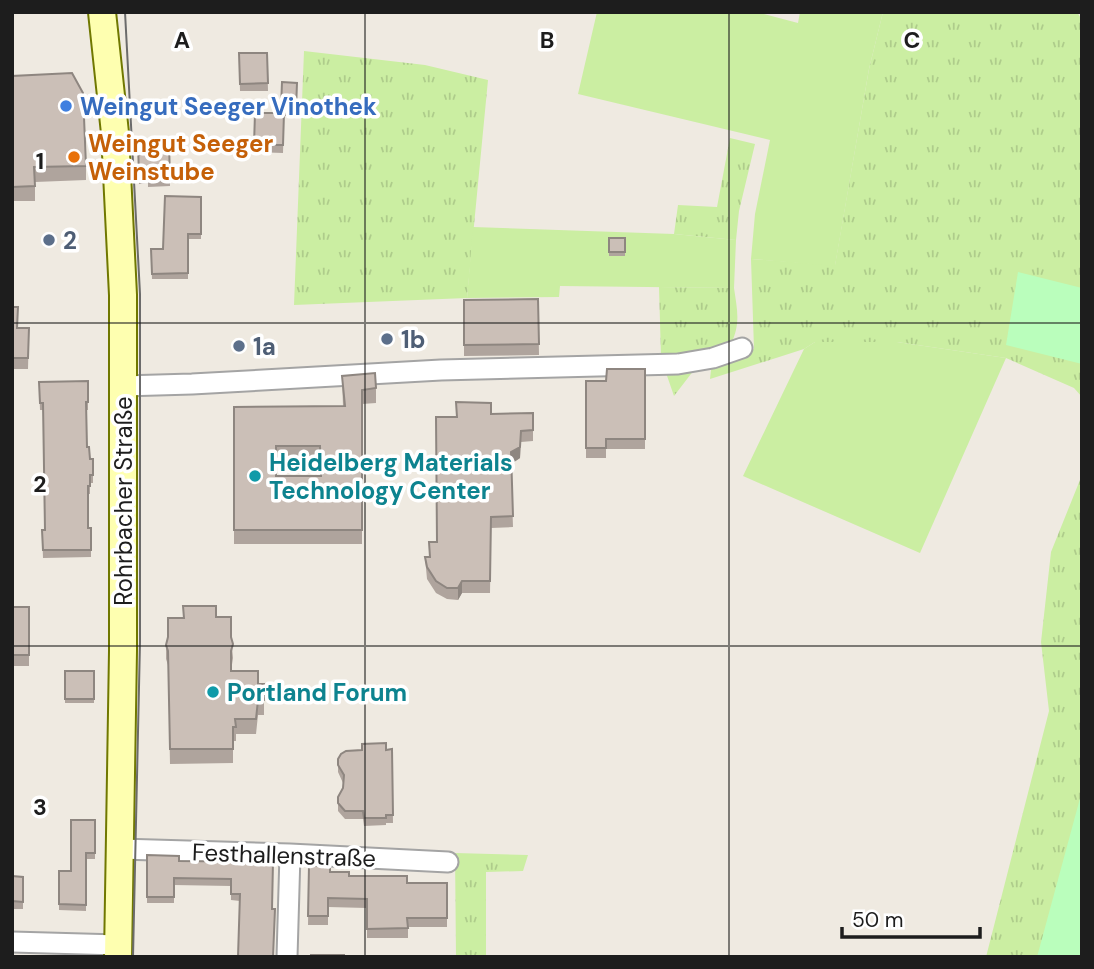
<svg xmlns="http://www.w3.org/2000/svg" width="1094" height="969" font-family="'DM Sans',sans-serif">
  <style>
    .grass { fill: url(#grass-tufts) }
    .park { fill: #bafebc }
    .garden { fill: #cbeea2 }
    .lines { fill: none; stroke-linecap: round; stroke-linejoin: round }
    .street-casing { stroke: #a4a4a4; stroke-width: 23 }
    .secondary-casing { stroke: #707800; stroke-width: 30 }
    .street { stroke: #fff; stroke-width: 19 }
    .secondary { stroke: #feffb0; stroke-width: 26 }
    .tram { stroke: #6b6b6b; stroke-width: 2 }
    .wall { fill: #afa49d; fill-rule: evenodd }
    .shaded-wall { fill: #8e8680 }
    .building { fill: #cbbfb7; stroke: #8e8680; stroke-width: 2; fill-rule: evenodd }
    .grid { fill: none; stroke: #1d1d1d; stroke-width: 2; stroke-opacity: 0.55 }
    .shop-dot { fill: #3f7fe0; stroke: #fff; stroke-width: 2.5 }
    .food-dot { fill: #e8710a; stroke: #fff; stroke-width: 2.5 }
    .service-dot { fill: #5c6f8a; stroke: #fff; stroke-width: 2.5 }
    .culture-dot { fill: #0f9aa8; stroke: #fff; stroke-width: 2.5 }
    .labels { text-anchor: middle; dominant-baseline: central; stroke-width: 7; stroke-linejoin: round; paint-order: stroke }
    .shop-label { font-size: 24px; font-weight: bold; fill: #366cbe; stroke: #fff; text-anchor: start }
    .food-label { font-size: 24px; font-weight: bold; fill: #c56008; stroke: #fff; text-anchor: start }
    .service-label { font-size: 24px; font-weight: bold; fill: #4e5e75; stroke: #fff; text-anchor: start }
    .culture-label { font-size: 24px; font-weight: bold; fill: #0d838f; stroke: #fff; text-anchor: start }
    .street-label { font-size: 24px; fill: #1d1d1d; stroke: #fff }
    .grid-label { font-size: 23px; text-anchor: middle; font-weight: bold; fill: #1d1d1d; stroke: #fff; stroke-width: 7; stroke-linejoin: round; paint-order: stroke }
  </style>
  <defs>
    <pattern id="grass-tufts" width="24" height="20" patternUnits="userSpaceOnUse" patternTransform="scale(1.75)"><rect width="24" height="20" fill="#cbeea2"/><path d="M3 7l-1-3M5 7V3M7 7l1-3M15 17l-1-3M17 17v-4M19 17l1-3" fill="none" stroke="#aecc8b"/></pattern>
  </defs>
  <rect width="100%" height="100%" fill="#efeae1"/>
  <path class="grass" d="M883,12H1077L1082,20V397L1074,388L1006,358L897,342H815L804,349L710,379L712,361L754,349L751,259L835,265L869,69Z
    M304,51L425,65L488,80L467,298L294,305Z
    M730,138L755,144L739,211L736,240L674,234L678,205L717,207Z
    M659,287L734,288C737,309 741,323 731,344L691,353L661,357Z
    M665,370H694L674,396Z
    M1082,475V957H986L1049,711L1041,642L1051,552Z
    M455,853L528,855L523,871L486,872V957H456Z"/>
  <path class="park" d="M1018,272L1082,288V364L1006,345Z
    M1082,791V957H1037Z"/>
  <path class="garden" d="M597,12H756L798,23L800,12H883L869,69L835,266L751,259L755,214L770,140L578,94Z
    M473,227L674,234L736,240L734,288L560,286L559,297L467,298Z
    M815,342H897L1006,358L920,553L743,476L804,349Z"/>
  <g class="lines">
    <g class="street-casing">
      <path id="street" d="M123,386L192,384L441,370L678,364L713,358L742,348
        M120,849L290,854L448,862
        M12,942L119,945
        M287,957L290,854"/>
    </g>
    <g class="secondary-casing">
      <path id="secondary" d="M102,12L115,133L123,295V651L118,957"/>
    </g>
    <use href="#street" class="street"/>
    <use href="#secondary" class="secondary"/>
    <path class="tram" d="M125,12L140,294V642L133,957"/>
  </g>
  <path class="wall" d="M239,53H267L268,91H240Z
    M12,76L86,166V180L35,182V201H12Z
    M282,82L297,83L296,117L284,116L283,153L254,152L255,113H281Z
    M169,143L170,186L148,187V183L139,184L138,144Z
    M201,197V239H188V279H152L151,249H163Z
    M609,238H625V256H609Z
    M538,299L539,355L464,356V300Z
    M12,307L17,328H29L28,369H12Z
    M645,369V449H606V458H586V381H606Z
    M342,376L376,388V403L362,404V544H234V407L343,406ZM276,461H320V476H276Z
    M88,381V410H86L87,447L93,466V483H90V494H88V528H91V557L43,558L42,530H45L43,410H40L39,382Z
    M533,413V441L521,442L520,458L511,464L513,527L491,528L490,593H462L458,600L447,599L436,593L427,579L425,557H430L429,542H437L491,414Z
    M12,607H29V666H12Z
    M216,617L231,637L233,658L231,671L258,684L264,700V715H258L256,734H236V741H233V763L170,764L168,665L166,659V645Z
    M65,671H94V703H65Z
    M392,749L393,823H386V825L364,826L363,819H345L338,811V797L343,788V783L338,772V759Z
    M95,820V859H86V911L59,910V871H71Z
    M147,855L179,861L273,862L240,901L231,900V886L174,885V903H147Z
    M309,866L349,876L407,883H447V927H408V938H367V908L328,907V925H308Z
    M12,876L23,877V909H12Z"/>
  <path class="shaded-wall" d="M521,431L520,458L511,464V452Z
    M462,581V593L458,600V588Z"/>
  <path class="building" d="M239,53H267L268,83L240,84Z
    M72,73L83,93L86,166L34,167L35,186L12,187V76Z
    M282,82L297,83L296,109L281,108Z
    M255,113H284L283,145H254Z
    M169,143L170,179L148,180V175L139,176L138,144Z
    M165,196L201,197V234H188V273L152,274L151,249H163Z
    M609,238H625V252H609Z
    M538,299L539,344L464,345V300Z
    M12,307H18L17,328H29L28,358H12Z
    M607,369H645V439H606V448H586V381H606Z
    M375,373L376,388L362,390V530H234V407L345,406L342,376ZM276,446H320L321,476H276Z
    M88,381V402H86L87,447H89L90,459H93V475H90V486H88V528H91V550H43L42,530H45L43,403H40L39,382Z
    M456,402L491,403V414L533,413V430L521,431L520,447L511,452L513,516L491,517L490,581H462L458,588H447L436,581L427,567L425,557H430L429,542H437L436,417H457Z
    M183,606H216V617H231V637L233,644L231,651V671H258V684H264V700H258L256,719H235L236,727H233V749H170L168,651L166,645L168,637V618H184Z
    M12,607H29V655H12Z
    M65,671H94V699H65Z
    M386,743V750L392,749L393,815H386V818H364L363,811H345L338,803V797L343,788L344,775L338,765V759L341,754L346,751L362,750V744Z
    M71,820H95V853H86V905L59,904V871H71Z
    M147,855L179,856V861L273,862L272,909H275L273,957H238L240,894H231V879L174,878V897H147Z
    M309,866H330V872H349V876H407V883H447V918H407L408,928L367,929V899L328,898V916H308Z
    M12,876L23,877V902L12,901Z
    M311,955H344V957H311Z"/>
  <path class="grid" d="M365,12V957M729,12V957M12,323H1082M12,646H1082"/>
  <circle class="shop-dot" cx="66" cy="106" r="7"/>
  <circle class="food-dot" cx="74" cy="157" r="7"/>
  <g class="service-dot">
    <circle cx="49" cy="240" r="7"/>
    <circle cx="387" cy="339" r="7"/>
    <circle cx="239" cy="346" r="7"/>
  </g>
  <g class="culture-dot">
    <circle cx="255" cy="476" r="7"/>
    <circle cx="213" cy="692" r="7"/>
  </g>
  <g class="labels">
    <g class="shop-label">
      <text x="80" y="106">Weingut Seeger Vinothek</text>
    </g>
    <g class="food-label">
      <text x="88" y="143">Weingut Seeger<tspan x="88" dy="28">Weinstube</tspan></text>
    </g>
    <g class="service-label">
      <text x="63" y="240">2</text>
      <text x="401" y="339">1b</text>
      <text x="253" y="346">1a</text>
    </g>
    <g class="culture-label">
      <text x="269" y="462">Heidelberg Materials<tspan x="269" dy="28">Technology Center</tspan></text>
      <text x="227" y="692">Portland Forum</text>
    </g>
    <g class="street-label">
      <text transform="translate(123 501) rotate(-90)">Rohrbacher Straße</text>
      <text transform="translate(284 855) rotate(2)">Festhallenstraße</text>
    </g>
  </g>
  <g class="grid-label">
    <text x="182" y="48">A</text>
    <text x="547" y="48">B</text>
    <text x="912" y="48">C</text>
    <text x="40" y="169">1</text>
    <text x="40" y="492">2</text>
    <text x="40" y="815">3</text>
  </g>
  <rect width="1094" height="969" fill="none" stroke="#1d1d1d" stroke-width="28"/>
  <path d="M842 927v10h138v-10" fill="none" stroke="#1d1d1d" stroke-width="3.5"/>
  <text x="852" y="927" font-size="21" fill="#1d1d1d" stroke="#ffffff" stroke-width="5" paint-order="stroke">50 m</text>
</svg>
